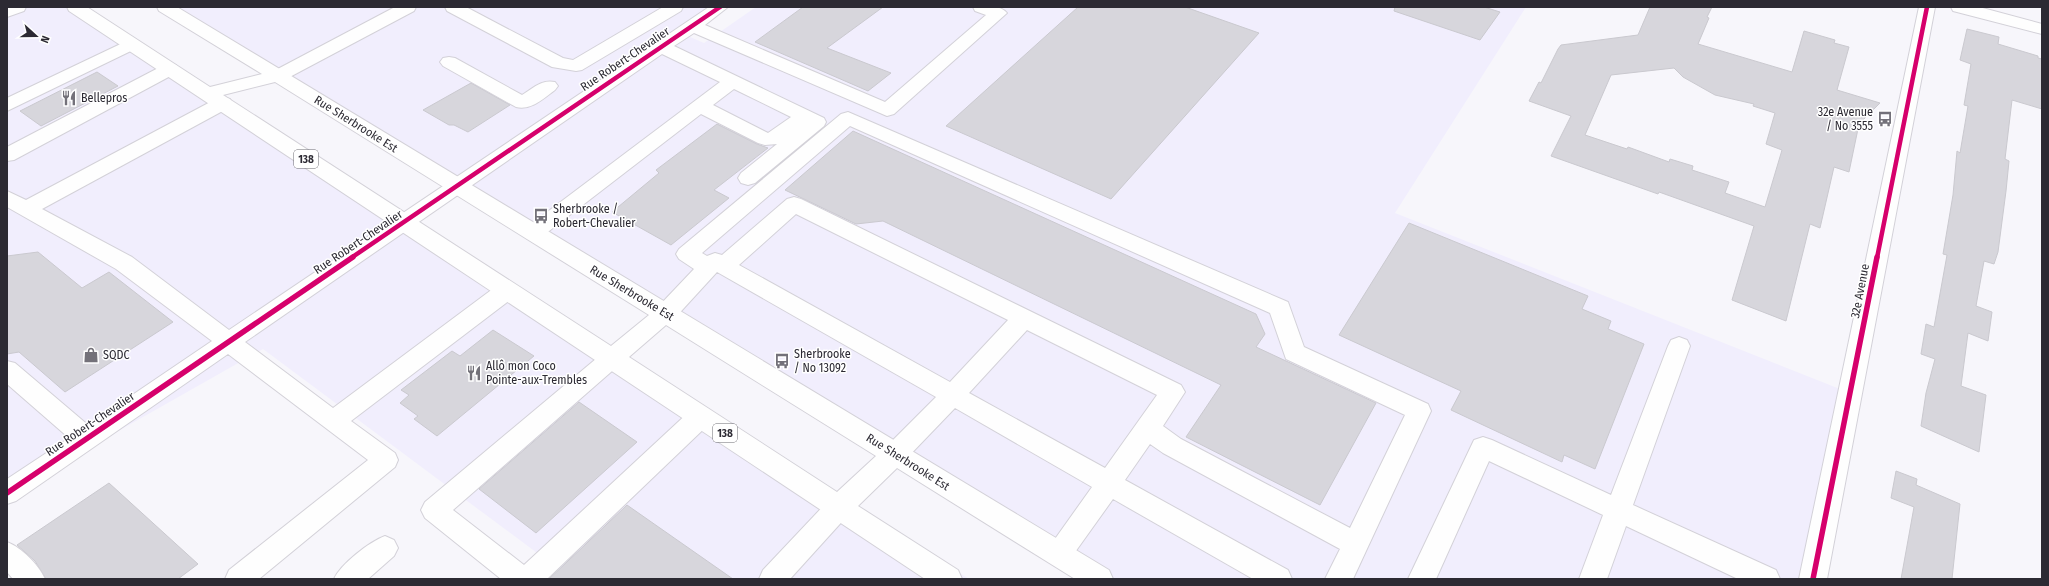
<svg xmlns="http://www.w3.org/2000/svg" width="2049" height="586" font-family="'Fira Sans Condensed',sans-serif">
  <style>
    .built { fill: #f1eefd }
    .building { fill: #d7d6dc; stroke: #cac9cf; fill-rule: evenodd }
    .lines { fill: none; stroke-linecap: round; stroke-linejoin: round }
    .minor-casing { stroke: #d3d1d8; stroke-width: 2 }
    .major-casing { stroke: #d3d1d8; stroke-width: 2 }
    .minor { fill: #fefefe; fill-rule: evenodd }
    .major { fill: #fefefe; fill-rule: evenodd }
    .cycleway-far1-casing { stroke: #fff; stroke-width: 6 }
    .cycleway-casing { stroke: #fff; stroke-width: 8 }
    .cycleway-far1 { stroke: #d6006c; stroke-width: 4.5 }
    .cycleway { stroke: #d6006c; stroke-width: 5.5 }
    .labels { text-anchor: middle; dominant-baseline: central; stroke-width: 3; stroke-linejoin: round; paint-order: stroke }
    .shield { fill: #fff; stroke: #6b6a70; stroke-width: 1 }
    .shield-label { font-size: 11px; font-weight: bold; fill: #2c2a33 }
    .street-label { font-size: 12px; fill: #2c2a33; stroke: #fff }
    .poi-label { font-size: 12px; fill: #2c2a33; stroke: #fff; text-anchor: start }
  </style>
  <rect width="100%" height="100%" fill="#f7f6fb"/>
  <path class="built" d="M7,7H75L969,579H572L263,349L7,494Z
    M165,7H720L681,33L704,43L756,7H1526L1395,213L1850,393L1813,579H1101Z"/>
  <path class="building" d="M803,7H883L827,48L891,73L868,91L755,42Z
    M1078,7H1185L1259,33L1111,199L946,126Z
    M1395,7H1484L1500,12L1480,40L1394,11Z
    M1650,7H1712L1707,17L1709,18L1698,44L1792,72L1804,31L1835,40L1834,43L1849,47L1837,90L1880,103L1859,124L1849,172L1834,167L1820,228L1810,224L1786,321L1732,300L1754,226L1659,192L1658,194L1551,156L1571,116L1529,101L1539,82L1541,83L1558,49L1561,45L1638,35ZM1674,68L1683,77L1715,95L1754,104L1753,106L1775,113L1766,144L1782,150L1765,207L1725,193L1729,182L1692,170L1693,166L1670,159L1669,162L1628,147L1627,149L1585,135L1611,75Z
    M1967,29L1999,37L1998,44L2038,56V58L2042,59V109L2012,100L2005,159L2009,161L2006,191L1998,252L1994,264L1984,261L1976,306L1992,312L1988,341L1968,333L1961,386L1986,395L1979,452L1921,426L1926,393L1935,359L1921,354L1926,324L1934,327L1947,255L1943,254L1953,195L1957,151L1960,153L1968,106L1964,105L1971,64L1960,60Z
    M97,72L118,86L41,126L20,111Z
    M471,83L510,105L468,132L454,125H449L423,110Z
    M717,124L757,144L768,148L714,190L729,198L671,245L612,212L659,173L656,170Z
    M853,131L1256,314L1265,334L1256,347L1376,403L1320,505L1186,437L1221,385L883,221L856,224L785,190Z
    M1409,223L1588,296L1582,309L1611,321L1608,329L1644,344L1595,469L1564,455L1562,462L1451,410L1461,391L1339,335Z
    M38,252L82,288L109,272L173,322L65,392L19,352L7,354V256Z
    M493,330L534,356L437,436L414,419L418,416L400,403L409,395L401,390L452,351L460,356Z
    M579,402L637,442L536,533L479,489Z
    M1896,471L1917,479L1916,485L1960,504L1952,579H1901L1914,507L1891,498Z
    M109,483L198,564L178,579H46L35,561L17,545Z
    M627,505L733,579H549Z"/>
  <g class="lines">
    <g class="minor-casing">
      <path id="minor" d="M7,7H26L24,11L7,17Z
        M395,7H416L414,11L284,80L278,82L272,80L269,76L272,72Z
        M445,7H466L563,58L573,60L663,7H683L681,11L582,70L576,71L552,67L447,11Z
        M709,7H728L705,25L885,102L986,15L975,11L973,7C983,7 1000,4 1007,13L894,114L887,116L694,33L674,46L824,118L826,122L824,126L755,183L748,185L741,183L738,178L741,173L777,144L765,145L758,143L701,114L540,238L533,240L526,238L523,233L526,228L720,82L662,54L245,342L333,408L498,285L506,283L514,285L517,291L514,297L351,421L395,453L398,460L395,467L259,579H225L229,570L368,460L228,354L16,501L7,504V479L69,438L7,384V361L15,363L88,425L212,341L116,269L7,207V191L26,200L216,99L223,97L230,99L232,103L230,107L42,209L132,257L229,330ZM734,89L791,117L768,133L713,105Z
        M1919,7H1935L1827,579H1799Z
        M1951,7H1979L2042,24V34L1953,11Z
        M131,39L137,40L140,44L137,48L7,111V98Z
        M449,57L455,58L522,95C533,88 542,79 555,82L558,86L555,90C544,98 531,111 516,107L443,66L440,62L443,58Z
        M170,64L176,65L179,69L176,73L14,160L7,161V147L164,65Z
        M848,112L1288,302L1304,347L1428,404L1431,411L1353,579H1325L1340,549L1163,453L1150,444L1125,480L1288,570L1292,579H1253L1113,499L1068,562L1059,566L1050,562L1046,554L1050,546L1092,487L955,408L904,461L895,464L886,461L883,454L886,447L936,397L717,272L673,320L665,322L657,320L654,314L657,308L694,269L679,259L676,254L679,249L841,114ZM850,126L1270,313L1286,359L1405,415L1350,528L1181,439L1163,426L1185,392L1181,385L801,199L794,197L787,199L722,255L715,253L707,256L702,253ZM796,214L1008,320L950,382L739,265ZM1027,330L1157,395L1105,468L969,393Z
        M1679,337L1687,340L1690,346L1633,505L1776,570L1780,579H1738L1626,526L1607,579H1579L1603,515L1489,461L1436,579H1408L1474,440L1483,437L1492,440L1611,495L1668,346L1671,340Z
        M611,350L619,353L623,359L619,365L453,510L524,565L691,410L700,407L709,410L712,417L709,424L547,579H501L425,518L421,510L425,502L603,353Z
        M839,496L848,499L852,507L848,515L790,579H759L763,570L830,499Z
        M385,536L394,540L398,548L394,556L368,579H334C341,564 369,542 385,536Z
        M7,542C22,548 38,564 45,579H13L7,572Z"/>
    </g>
    <g class="major-casing">
      <path id="major" d="M67,7H87L210,87L262,74L159,11L157,7H177L1109,570L1113,579H1075L897,468L858,506L958,570L962,579H925L69,11ZM275,82L649,315L611,346L223,95ZM666,325L876,456L837,492L629,357Z"/>
    </g>
    <use href="#minor" class="minor"/>
    <use href="#major" class="major"/>
    <g class="cycleway-far1-casing">
      <path id="cycleway-far1" d="M351,258L720,7
        M1877,258L1927,7"/>
    </g>
    <g class="cycleway-casing">
      <path id="cycleway" d="M7,493L353,257
        M1813,579L1877,257"/>
    </g>
    <use href="#cycleway-far1" class="cycleway-far1"/>
    <use href="#cycleway" class="cycleway"/>
  </g>
  <defs>
    <g id="restaurant-bare" transform="scale(1.2)"><path d="M-5-6h1v4h1v-4h1v4h1v-4h1v5L-1.5 .5V6h-2V.5L-5-1ZM5-6V6H3V1.5H1.5Q1.5-4 5-6Z" fill="#737179" stroke="#fff" stroke-width="2.5" paint-order="stroke"/></g>
    <g id="bus-bare" transform="scale(1.2)"><path d="M-5-6H5V4H4V6H2V4H-2V6H-4V4H-5ZM-3.5-4V0h7V-4ZM-3.5 1.2v1.5H-2V1.2ZM2 1.2v1.5H3.5V1.2Z" fill="#737179" stroke="#fff" stroke-width="2.5" paint-order="stroke"/></g>
    <g id="shop-bare" transform="scale(1.2)"><path d="M-5-2.5h2.3a2.7 3.5 0 0 1 5.4 0H5L5.5 6h-11ZM-1.5-2.5h3a1.5 2.3 0 0 0-3 0Z" fill="#737179" stroke="#fff" stroke-width="2.5" paint-order="stroke"/></g>
  </defs>
  <g fill-rule="evenodd">
    <use href="#restaurant-bare" x="69" y="98"/>
    <use href="#bus-bare" x="1885" y="119"/>
    <use href="#bus-bare" x="541" y="216"/>
    <use href="#shop-bare" x="91" y="355"/>
    <use href="#bus-bare" x="782" y="361"/>
    <use href="#restaurant-bare" x="474" y="373"/>
  </g>
  <g class="labels">
    <g class="shield">
      <rect x="294" y="150" width="24" height="18" rx="3"/>
      <rect x="713" y="424" width="24" height="18" rx="3"/>
    </g>
    <g class="shield-label">
      <text x="306" y="159">138</text>
      <text x="725" y="433">138</text>
    </g>
    <g class="street-label">
      <text transform="translate(625 59) rotate(-34)">Rue Robert-Chevalier</text>
      <text transform="translate(356 124) rotate(32)">Rue Sherbrooke Est</text>
      <text transform="translate(358 242) rotate(-34)">Rue Robert-Chevalier</text>
      <text transform="translate(1860 291) rotate(-79)">32e Avenue</text>
      <text transform="translate(632 293) rotate(31)">Rue Sherbrooke Est</text>
      <text transform="translate(90 424) rotate(-34)">Rue Robert-Chevalier</text>
      <text transform="translate(908 462) rotate(32)">Rue Sherbrooke Est</text>
    </g>
    <g class="poi-label">
      <text x="81" y="98">Bellepros</text>
      <text x="1873" y="112" text-anchor="end">32e Avenue<tspan x="1873" dy="14">/ No 3555</tspan></text>
      <text x="553" y="209">Sherbrooke /<tspan x="553" dy="14">Robert-Chevalier</tspan></text>
      <text x="794" y="354">Sherbrooke<tspan x="794" dy="14">/ No 13092</tspan></text>
      <text x="103" y="355">SQDC</text>
      <text x="486" y="366">Allô mon Coco<tspan x="486" dy="14">Pointe-aux-Trembles</tspan></text>
    </g>
  </g>
  <rect width="2049" height="586" fill="none" stroke="#2c2a33" stroke-width="16"/>
  <g transform="translate(36 36) rotate(111)" stroke="#ffffff" stroke-width="3" paint-order="stroke">
  <path d="M0-3L7 15L0 10L-7 15Z" fill="#2c2a33"/>
  <text y="-6" font-size="11" font-weight="bold" text-anchor="middle" fill="#2c2a33">N</text>
  </g>
</svg>
